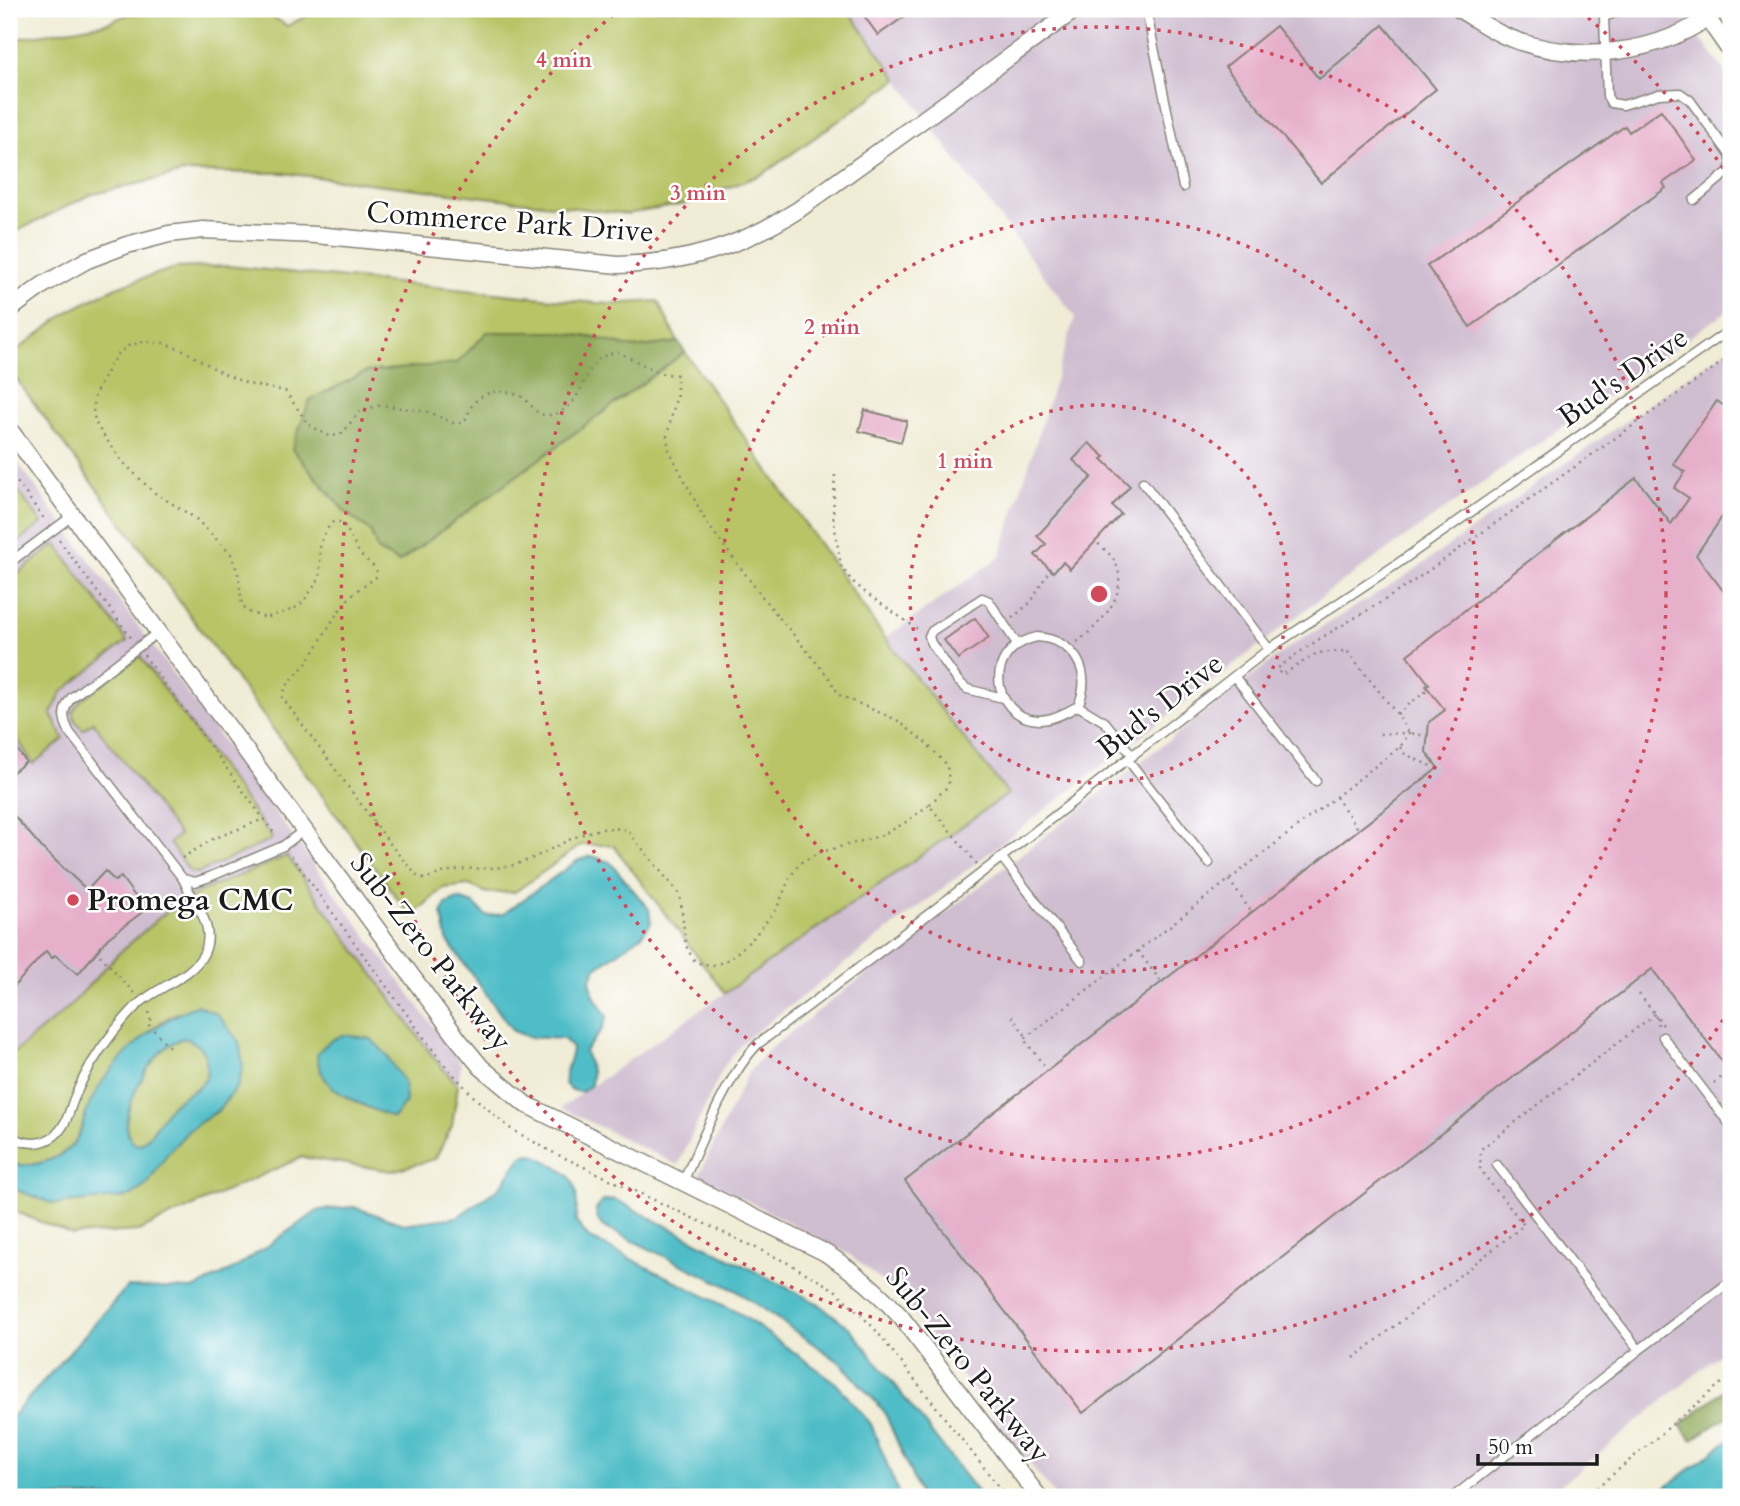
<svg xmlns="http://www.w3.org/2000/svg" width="1740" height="1506" font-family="Cardo,serif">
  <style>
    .industrial { fill: #cfbdd0 }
    .green { fill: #b8c466; stroke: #6a7041; stroke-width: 2 }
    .forest { fill: #92aa5b; stroke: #57633c; stroke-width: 2 }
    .water { fill: #4fbdc7; stroke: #366c72; stroke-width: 2; fill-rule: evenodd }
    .building { fill: #e6afca }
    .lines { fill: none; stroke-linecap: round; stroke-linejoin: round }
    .service-casing { stroke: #868479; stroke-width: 11 }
    .minor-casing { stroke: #868479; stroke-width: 19 }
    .path { stroke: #868479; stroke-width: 2.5; stroke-dasharray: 2 5; stroke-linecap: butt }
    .service { stroke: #fff; stroke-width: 8 }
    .minor { stroke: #fff; stroke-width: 16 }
    .ring { fill: none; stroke: #d1495b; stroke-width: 3.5; stroke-dasharray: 3.5 7 }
    .poi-dot { fill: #d1495b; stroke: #fff; stroke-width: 2.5 }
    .labels { text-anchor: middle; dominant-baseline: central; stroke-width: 5; stroke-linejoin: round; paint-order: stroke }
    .street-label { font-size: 30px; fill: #1c1c1c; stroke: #fff }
    .poi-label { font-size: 30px; font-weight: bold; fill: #1c1c1c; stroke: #fff; text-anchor: start }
    .centre { fill: #d1495b; stroke: #fff; stroke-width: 3.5 }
    .ring-label { font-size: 21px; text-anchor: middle; font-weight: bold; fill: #d1495b; stroke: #fff; stroke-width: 5; stroke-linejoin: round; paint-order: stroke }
  </style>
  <rect width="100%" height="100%" fill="#fff"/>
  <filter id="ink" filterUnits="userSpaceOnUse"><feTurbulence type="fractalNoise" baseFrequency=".0143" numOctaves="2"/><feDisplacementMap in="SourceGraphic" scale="14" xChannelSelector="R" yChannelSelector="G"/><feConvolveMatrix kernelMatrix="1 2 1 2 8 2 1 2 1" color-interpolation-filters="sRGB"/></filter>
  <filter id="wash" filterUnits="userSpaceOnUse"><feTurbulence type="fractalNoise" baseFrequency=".00686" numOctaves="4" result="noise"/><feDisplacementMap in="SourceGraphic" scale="28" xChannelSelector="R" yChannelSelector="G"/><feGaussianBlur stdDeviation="1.57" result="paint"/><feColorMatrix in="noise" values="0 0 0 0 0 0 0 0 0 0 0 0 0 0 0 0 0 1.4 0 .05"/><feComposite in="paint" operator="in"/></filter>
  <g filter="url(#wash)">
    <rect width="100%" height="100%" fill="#f0ecd6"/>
    <path class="industrial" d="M847,9H1692L1683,15L1731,80V308L1339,584L744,1041L724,1066L678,1165L561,1108L1008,794L885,638L1000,557L1075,317L956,160Z
      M1731,347V1345L1546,1497H1056L903,1299L850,1255L699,1175L748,1073L768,1050L1292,645L1407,575Z
      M9,451L461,1064L452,1126L435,1159L392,1171L302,1157L138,1231L73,1235L9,1209Z"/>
    <path class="green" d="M141,9H261L287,26L320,9H847L898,79L763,174L685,204L627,214L283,173L188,172L90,195L9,235V40L107,23Z
      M228,266L573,301L610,304L658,301L678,342L634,348L595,338L557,332H487L457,364L366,372L345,512L370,531L378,551L399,562L685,352L885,638L1008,794L725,993L613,845H581L515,892L487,893L469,885L443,888L411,917L9,369L12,354L69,311L116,287L175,268Z
      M9,479L42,523L9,549Z
      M56,544L127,641L62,692L51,714L64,739L33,764L9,725V577L20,572Z
      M140,656L272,838L267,842L198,873L190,872L169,843L179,835L93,722L83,730L75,720L73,711L81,700Z
      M287,856L437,1062L458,1085L452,1126L435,1159L392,1171L302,1157L138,1231L73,1235L9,1209V1187L54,1204L128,1197L147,1184L167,1154L189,1129L218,1111L237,1087L243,1067L239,1043L217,1014C208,1013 195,1009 185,1011C155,1014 100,1083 88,1109C83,1119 82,1130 76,1139C64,1160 31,1168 9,1164V1057L69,1007L118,954L160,917L201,891Z
      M183,1038C192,1040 201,1046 204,1054C218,1089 187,1088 170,1107C158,1120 154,1136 138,1145L131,1141C129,1136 126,1130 126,1125C128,1096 154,1046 183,1038Z"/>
    <path class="forest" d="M487,332H557L595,338L634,348L678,342L685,352L399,562L378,551L370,531L345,512L292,449L310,400L366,372L457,363Z
      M1731,1384V1414L1692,1440L1681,1425Z"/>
    <path class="water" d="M592,856L610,862L649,909L651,923L641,936L595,969L590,981L594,996L607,1016L601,1031L585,1051L592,1074L591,1085L582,1092C550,1089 572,1065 572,1048L564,1039L529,1037L513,1031L447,940L442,913L446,904L458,899L474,904L486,916L503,914L577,861Z
      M197,1005L217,1014L239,1042L243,1067L237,1087L217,1111L189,1130L167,1154L147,1185L128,1197L54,1204L9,1187V1164C31,1168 63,1161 76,1140C82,1131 84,1120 87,1110C92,1098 101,1083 109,1073C135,1041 159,1021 197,1005ZM184,1038C192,1040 202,1047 204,1054C217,1090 187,1089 170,1107C158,1120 154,1137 138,1145L131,1141C129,1136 126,1130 126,1125C128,1096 154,1046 184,1038Z
      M346,1035L371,1039L386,1054L404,1082L406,1102L393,1118C362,1103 319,1095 317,1054C325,1044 332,1038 346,1035Z
      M534,1154C573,1177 579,1174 576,1222L589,1238L739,1313L834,1381L871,1424L900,1497H9V1420L127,1287L193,1289L234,1269L319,1210L354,1207L403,1224L457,1217L499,1188L523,1155Z
      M614,1199L819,1304L851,1329L981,1497H921L884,1411L841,1363L737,1291L602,1226L597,1218L596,1209L603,1201Z
      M1731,1438V1497H1653Z"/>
    <g id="blocks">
      <path class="building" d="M859,9H915L878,35Z
        M1383,25L1436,89L1321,183L1225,67L1276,26L1319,79Z
        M1661,110L1696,160L1663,183L1666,188L1470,327L1427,266L1625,126L1629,132Z
        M1717,401L1731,411V504L1696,555L1731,601V1073L1652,969L1083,1413L905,1181L1438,768L1426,752L1429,722L1445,710L1426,686L1429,684L1407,655L1636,478L1671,524L1689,498L1674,488L1685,472L1673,464Z
        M865,410L907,421L901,442L859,431Z
        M1089,443L1105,457L1102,459L1130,486L1112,506L1121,514L1070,569L1063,562L1053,572L1035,555L1046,544L1037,536L1092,477L1073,460Z
        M975,618L989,638L958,659L944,640Z
        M9,738L26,762L9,775Z
        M9,810L43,849L87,890L105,871L115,881L121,877L145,910L108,938L78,974L55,955L52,958L46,951L9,992Z"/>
    </g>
  </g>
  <g filter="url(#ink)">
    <use href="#blocks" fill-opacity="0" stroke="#868479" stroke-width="2"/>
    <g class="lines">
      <g class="service-casing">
        <path id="service" d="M1146,9L1183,187
          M1625,9L1604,17L1607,96L1611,103L1623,105L1659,94L1680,93L1690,100L1730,155L1731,160
          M1694,200L1728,172L1731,166
          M1143,482L1269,649
          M9,563L72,516
          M157,633L71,698C62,711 62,718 70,733L183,879L195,882L207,878L283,846L303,831
          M1037,637C1075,640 1093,672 1078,706C1069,711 1059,717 1048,719C997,729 975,651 1037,637Z
          M1234,676L1316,781
          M1003,698L967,689L958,681L931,643L929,636L932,631L982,598L989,601L1017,644
          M1078,706L1105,722L1133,756
          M1128,760L1209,863
          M1002,858L1082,961
          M1663,1037L1731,1126
          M9,1137C25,1143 39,1147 54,1136C68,1125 69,1109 76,1094C85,1072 98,1052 112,1034C121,1023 130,1011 141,1002C160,986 193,976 204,953C217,926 193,902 183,879
          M1497,1165L1639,1350
          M683,1182C702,1141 727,1075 758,1044L885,948L1269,649L1397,564L1731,329
          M1453,1497L1639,1350L1731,1281"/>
      </g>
      <g class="minor-casing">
        <path id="minor" d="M1459,9C1474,18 1489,29 1505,36C1573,65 1662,56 1719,9
          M1708,19L1731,52
          M9,310L43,285L87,260L127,245L169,234L203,230L316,235L618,265C686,263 740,247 798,210L1076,9
          M9,429L458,1039L481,1067L525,1104L824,1252C854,1271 878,1291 901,1317L1039,1497"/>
      </g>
      <path class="path" d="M948,9L954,17
        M9,471L45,520
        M835,475L833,516L841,566L851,580L867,594L919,630
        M59,540L132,639
        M1012,618L1031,602L1050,569
        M1077,642C1099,626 1131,593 1115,562C1111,554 1102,547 1095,541
        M144,655L276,836
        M1397,714L1429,689
        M1428,736L1409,733L1397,714L1347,651L1317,653L1282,675L1277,669C1318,636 1367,613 1411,583L1731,356
        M1400,747L1405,754L1437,769
        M1336,797L1359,830
        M929,805L903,824L880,836L818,853L800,863L790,877L777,908L753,938L731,958L716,965L701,964L693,959L686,946L680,895L627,830C587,821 556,851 520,863C497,871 474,866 450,871C442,872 433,877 424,879L418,877L394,849L282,697C287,680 301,672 310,658C324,636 334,614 352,595C360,587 370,583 378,575C375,565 370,564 363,557C353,547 351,532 341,522H333L327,529L320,544V578L303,602L294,609L266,618L248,612L242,605L238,573L231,554L195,518L152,491L121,460L97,426L93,413L95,394L116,355L128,346L142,342L163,343L183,350L222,373L248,384L285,391L309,425L331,437L342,433L361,410L382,405L429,412L453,423H460L467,418C472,394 496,386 518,395C531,400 534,417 549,415C585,409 579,373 602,357C607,354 613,353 618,352L660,373L677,375V394L667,436L669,450L706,522L764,599L830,679L839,695L897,720L926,743L947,765L949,782L946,788L929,805L977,864
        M291,856L441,1061L476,1099L511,1129L550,1151L790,1264L835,1290L874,1328L1007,1497
        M182,858L213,839L264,819
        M1229,880L1252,913
        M1138,951L1162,983
        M100,955L134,993
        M1639,994L1655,1014L1659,1028
        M149,1012L151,1019L148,1024L172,1050
        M1012,1016L1026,1036
        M1048,1071L1024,1039L1400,747L1409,733L1377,734
        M1714,1083L1726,1074
        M1354,1358L1524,1225L1480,1170L1481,1149L1655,1014L1663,1025
        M1586,1497L1731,1375"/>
      <use href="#service" class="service"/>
      <use href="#minor" class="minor"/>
    </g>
  </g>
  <g class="ring">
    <circle cx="1099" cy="594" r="189"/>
    <circle cx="1099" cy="594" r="378"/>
    <circle cx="1099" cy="594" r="567"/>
    <path d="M1729 1011A756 756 0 1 1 618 11M1580 11A756 756 0 0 1 1729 177"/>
  </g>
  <circle class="poi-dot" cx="73" cy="900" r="7"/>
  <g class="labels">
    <g class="street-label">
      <text transform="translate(510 222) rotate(4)">Commerce Park Drive</text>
      <text transform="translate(1623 377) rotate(-35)">Bud's Drive</text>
      <text transform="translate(1160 706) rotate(-38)">Bud's Drive</text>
      <text transform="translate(431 952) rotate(52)">Sub-Zero Parkway</text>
      <text transform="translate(968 1365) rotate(51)">Sub-Zero Parkway</text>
    </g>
    <g class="poi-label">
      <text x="87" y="900">Promega CMC</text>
    </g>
  </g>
  <circle cx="1099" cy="594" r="10" class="centre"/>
  <g class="ring-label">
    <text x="564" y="67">4 min</text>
    <text x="698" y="200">3 min</text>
    <text x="832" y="334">2 min</text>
    <text x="965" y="468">1 min</text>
  </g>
  <rect width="1740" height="1506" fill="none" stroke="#fff" stroke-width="35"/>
  <path d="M1478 1454v10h119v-10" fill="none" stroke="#1c1c1c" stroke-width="3.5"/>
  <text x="1488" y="1454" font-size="21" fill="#1c1c1c" stroke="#ffffff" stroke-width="5" paint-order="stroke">50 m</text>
</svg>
